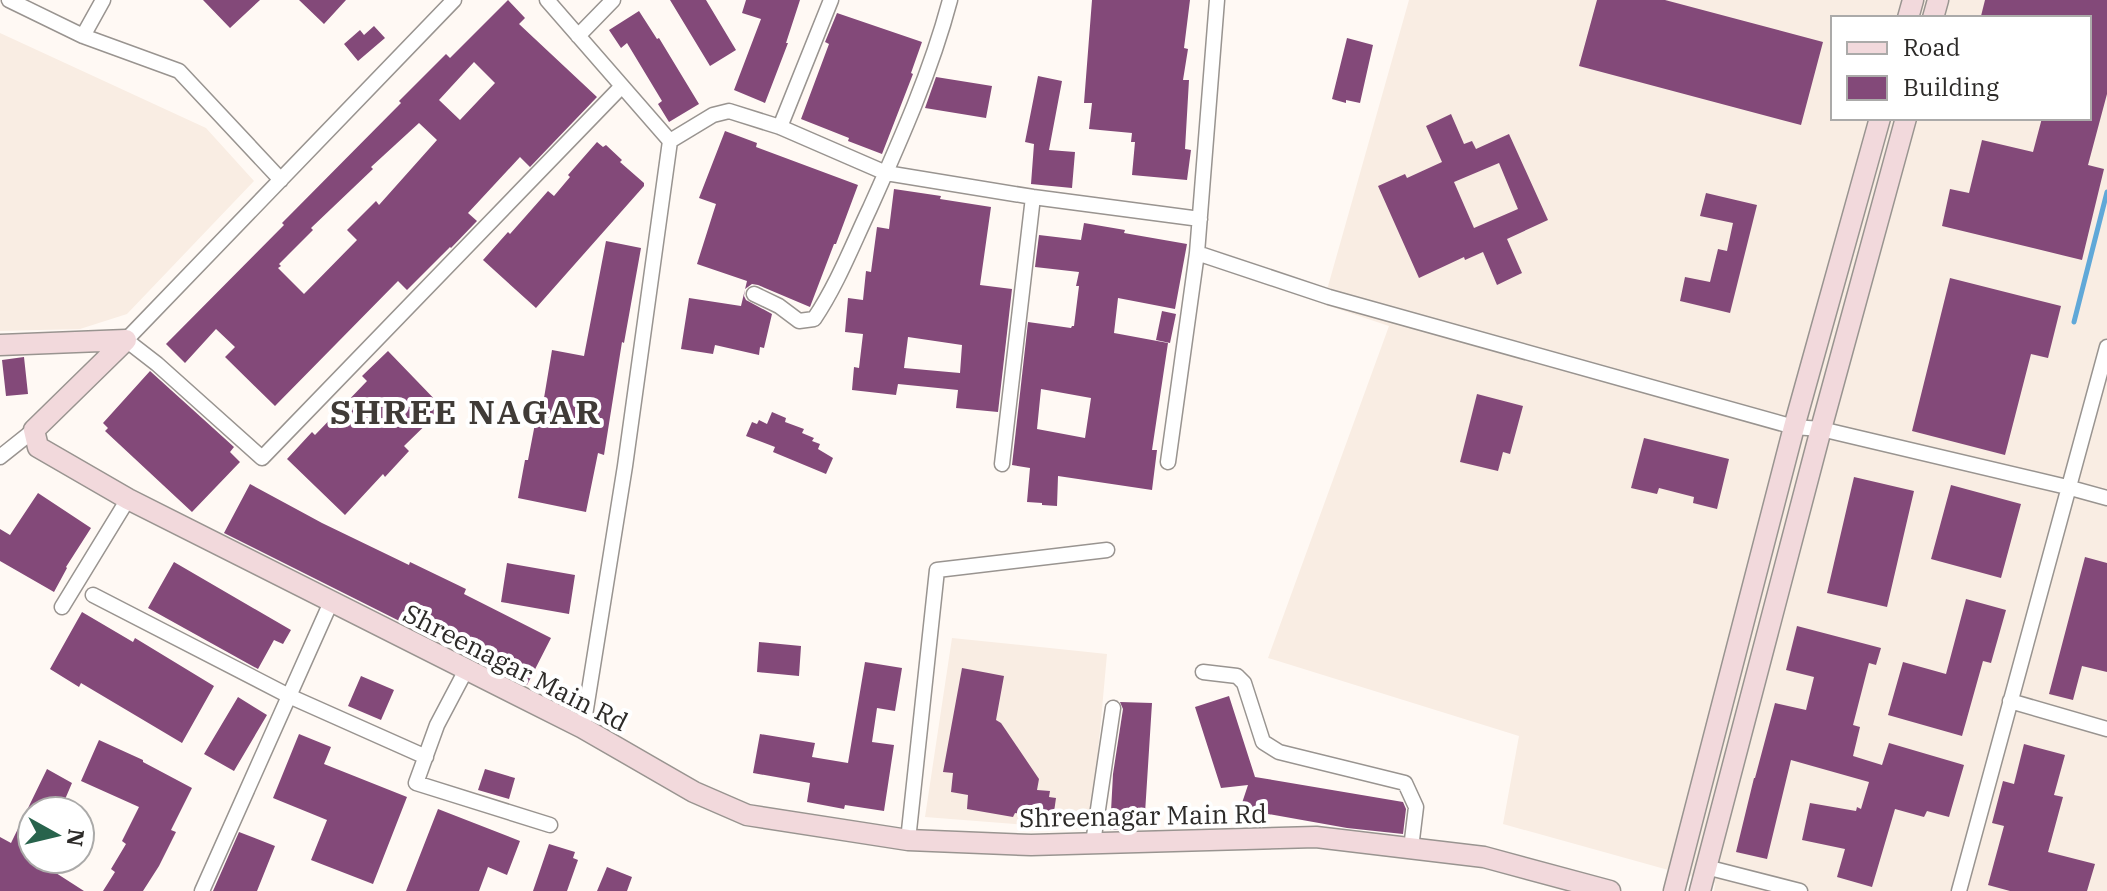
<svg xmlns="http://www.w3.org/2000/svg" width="2107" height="891" font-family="'IBM Plex Serif',serif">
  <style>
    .built { fill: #f9ede3; fill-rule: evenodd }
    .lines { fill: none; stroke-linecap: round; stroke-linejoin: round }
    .stream { stroke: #60a8d8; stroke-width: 5 }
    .building { fill: #834979; fill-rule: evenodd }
    .street-casing { stroke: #999490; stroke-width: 17 }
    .secondary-casing { stroke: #999490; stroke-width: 23 }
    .street { stroke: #fff; stroke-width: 14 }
    .secondary { stroke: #f2d9dc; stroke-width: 20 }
    .labels { text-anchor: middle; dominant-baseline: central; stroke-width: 8; stroke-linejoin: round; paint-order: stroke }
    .street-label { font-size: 26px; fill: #2c2a28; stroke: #fff }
    .district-label { font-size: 34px; font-weight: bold; letter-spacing: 2px; fill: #403b37; stroke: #fff }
  </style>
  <rect width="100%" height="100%" fill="#fff9f4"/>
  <path class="built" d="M1409,0H2107V891H1714L1715,883L1503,824L1519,736L1268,658L1389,326L1323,304ZM1833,18H2089V118H1833Z
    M0,33L206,128L254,181L127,314L80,329L0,331Z
    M952,638L1107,654L1091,830L925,817Z"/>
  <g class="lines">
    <path class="stream" d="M2074,322L2107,192"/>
  </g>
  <path class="building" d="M203,0H260L230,28Z
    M299,0H346L324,24Z
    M508,0L525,18L519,24L597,97L530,167L520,157L468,213L477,221L451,248L450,247L407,290L398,281L275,406L225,357L235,347L216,329L185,363L166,344L284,225L282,223L401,103L399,101L446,54L450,58ZM474,62L495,83L460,120L439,100ZM419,123L437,140L379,205L376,201L347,230L357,240L304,294L278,268L281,266L279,264L313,230L311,228L373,169L371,167Z
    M670,0H706L736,50L710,66Z
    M746,0H800L786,43H788L765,103L734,90L761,19L742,13Z
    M1092,0H1190L1184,48L1188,49L1183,80H1189L1185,149L1191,150L1187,180L1132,175L1135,142H1131L1132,133L1089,129L1092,103H1084Z
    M1597,0H1665L1823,42L1801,125L1579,66Z
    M1985,0H2107V94L2088,165L2104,169L2082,260L1942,226L1950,189L1969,193L1982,140L2033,152L2042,118H2089V18H1990L1981,16Z
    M639,11L657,39L659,38L699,104L669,122L658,104L662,101L627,43L621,48L609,30Z
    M837,13L922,42L911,73L913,74L882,154L848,141L849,138L801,119L829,44L825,42Z
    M374,26L385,38L358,61L344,44L360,30L364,35Z
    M1347,38L1373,45L1360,103L1346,100V103L1332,99Z
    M1038,76L1062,81L1049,150L1075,152L1072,188L1031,184L1034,144L1025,142Z
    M936,77L992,86L986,118L925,108Z
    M1451,114L1464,144L1472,141L1476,149L1509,134L1548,220L1507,239L1522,273L1497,285L1483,252L1465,260L1464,257L1419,278L1378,186L1405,174L1407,178L1442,162L1426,126ZM1499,163L1518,209L1474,228L1454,182Z
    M725,131L757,143L756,147L858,185L836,244H834L810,307L758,285L752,284L745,289L744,296L746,300L772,314L764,348L760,347L759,355L715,345L713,354L681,349L689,298L741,306L747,281L697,264L716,204L699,198Z
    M597,142L603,147L606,145L622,160L620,162L644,183V186L536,308L483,260L508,232L510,234L548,191L554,196L570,177L568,175Z
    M894,189L941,196L940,199L991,207L980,285L1012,289L998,412L956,408L958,390L898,384L896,395L852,390L854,367L859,368L863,334L845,332L848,298L863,300L866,271L871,272L877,227L889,229ZM908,337L962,345L960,373L904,368Z
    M1706,193L1757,205L1730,313L1680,301L1685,277L1710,282L1718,249L1727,251L1733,223L1700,216Z
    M1084,223L1125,230L1124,233L1187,244L1175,309L1118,298L1114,333L1168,343L1152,450H1157L1152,490L1058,476L1057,506L1042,505V503L1027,502L1030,468L1012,465L1028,322L1071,328L1072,326H1074L1079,286H1076L1079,272L1035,267L1039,235L1081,240ZM1041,389L1091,398L1085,438L1037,429Z
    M606,241L641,248L624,343L622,342L604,455L598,453L586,512L518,498L525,460H528L539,403L543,404L552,350L584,356Z
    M1950,278L2061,306L2048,358L2031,354L2005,455L1912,431Z
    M1162,311L1176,314L1170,343L1156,340Z
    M388,351L443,408L404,446L409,451L385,477L383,474L345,515L287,459L312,432L315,435L367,381L362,376Z
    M24,357L28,394L6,396L2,360Z
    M150,371L234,447L230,452L240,462L192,512L105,431L108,428L103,423Z
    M1477,394L1523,406L1510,454L1503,452L1498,471L1460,462Z
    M772,412L786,418L785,422L804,429L802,433L814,438L812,441L820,444L818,449L833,458L826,474L773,452L775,447L746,436L752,422L757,424L759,420L767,424Z
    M1644,438L1729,459L1717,509L1693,503L1694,497L1659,488L1657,494L1631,488Z
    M1854,477L1914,491L1887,607L1827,593Z
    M250,484L322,523L409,565L410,562L466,589L464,594L551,638L527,685L224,533Z
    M1951,485L2021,504L2001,578L1931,559Z
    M38,493L91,528L66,567L67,568L54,592L0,561V529L10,535Z
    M2085,557L2107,563V672L2082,666L2073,700L2049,694Z
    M174,562L291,630L283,644L274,640L258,669L148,608Z
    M507,563L575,575L569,614L501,602Z
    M1966,599L2006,610L1991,663L1983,661L1962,736L1888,715L1903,662L1946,674Z
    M82,612L133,642L135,638L214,686L182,743L81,683L79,687L50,669Z
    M1797,626L1881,648L1876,665L1869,663L1853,725L1860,727L1853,756L1882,765L1889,743L1964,765L1949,817L1927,811L1924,817L1895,809L1872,887L1837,877L1845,849L1802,840L1810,803L1856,811L1857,807L1861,809L1869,782L1791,760L1767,859L1736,852L1754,778H1755L1775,703L1806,710L1814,677L1786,670Z
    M759,642L801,646L799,676L757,672Z
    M865,662L902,668L895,711L877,708L872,742L894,745L884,811L845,805L844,809L807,802L810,783L753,773L760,734L815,743L812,757L848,763Z
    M962,668L1004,676L996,720L1001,723L1039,779L1037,790L1050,791L1049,797L1056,798L1053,819L1015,813L1013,817L967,809L968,795L951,792L953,773L943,772Z
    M361,676L394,690L381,720L348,706Z
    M1229,696L1255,777L1403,802L1406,809L1403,834L1347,828L1240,809L1248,785L1221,788L1195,707Z
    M238,697L267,715L234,771L204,754Z
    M1120,702L1152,703L1144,829L1110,830L1113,774L1123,709Z
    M299,734L331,747L324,764L407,797L373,884L311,860L327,820L273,798Z
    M99,740L143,760V762L192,788L171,830L176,832L159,866L143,891H103L115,872L111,869L126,844L122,841L139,807L81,781Z
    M2024,744L2065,755L2054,795L2063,797L2048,852L2095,864L2087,891H2010L1988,885L2004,826L1992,823L2003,781L2014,784Z
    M47,769L72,783L60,811H32V859L44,861L42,864L84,891H0V837L11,843Z
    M485,769L515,778L509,799L478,790Z
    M438,809L520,841L507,875L488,867L479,891H406Z
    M239,832L275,846L257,891H213Z
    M549,844L575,852L573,858L578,860L567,891H533Z
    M607,867L632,877L627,891H597Z"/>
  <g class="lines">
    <g class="street-casing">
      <path id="street" d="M9,0L83,36L179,71L281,180
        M454,0L126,340L157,364L262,458L622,86
        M547,0L670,141L625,466L583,728
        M83,36L103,0
        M578,36L613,0
        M780,127L831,0
        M670,141L713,115L729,111L780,127L886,173L1033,197L1200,219
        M1197,253L1329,297L1794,427L1821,429L2067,487L2107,498
        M754,294L779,306L799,321L814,319C837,285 852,246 870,208C900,141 931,72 950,0
        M0,457L34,430
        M1168,462L1197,253L1217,0
        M1002,464L1033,197
        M93,595L289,696L426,757
        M62,607L128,499
        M466,670L437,725L416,783L550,825
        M1203,672L1237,676L1244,683L1263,742L1279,752L1405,783L1416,807L1411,848
        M2010,701L2107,729
        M908,840L937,570L1107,550
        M1093,843L1113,708
        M1706,867L1800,891
        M202,891L331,602
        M1959,891L2107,347"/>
    </g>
    <g class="secondary-casing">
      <path id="secondary" d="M1908,18L1913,0
        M1933,18L1938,0
        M126,340L34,430L38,447L128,499L583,728L694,792L747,815L908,840L1031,845L1316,837L1484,857L1610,891
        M0,345L126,340
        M1674,891L1794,427L1880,118
        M1700,891L1821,429L1906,118"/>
    </g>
    <use href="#street" class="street"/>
    <use href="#secondary" class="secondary"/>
  </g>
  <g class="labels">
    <g class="street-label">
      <text transform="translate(516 667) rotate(27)">Shreenagar Main Rd</text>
      <text transform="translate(1143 815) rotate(-1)">Shreenagar Main Rd</text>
    </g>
    <g class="district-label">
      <text x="466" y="411">SHREE NAGAR</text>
    </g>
  </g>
  <rect x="1831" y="16" width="260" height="104" fill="#ffffff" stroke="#abaaa9" stroke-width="2"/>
  <rect x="1847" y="42" width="40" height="12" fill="#f2d9dc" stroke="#abaaa9" stroke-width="2"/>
  <text x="1903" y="56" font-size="24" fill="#2c2a28">Road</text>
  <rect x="1847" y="76" width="40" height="24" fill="#834979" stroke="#abaaa9" stroke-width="2"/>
  <text x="1903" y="96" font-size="24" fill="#2c2a28">Building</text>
  <g transform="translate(56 835) rotate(98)"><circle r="38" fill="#ffffff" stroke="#abaaa9" stroke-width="2"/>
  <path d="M0-6L14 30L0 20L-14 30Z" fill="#28634c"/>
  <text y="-12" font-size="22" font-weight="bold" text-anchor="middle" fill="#2c2a28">N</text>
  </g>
</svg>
